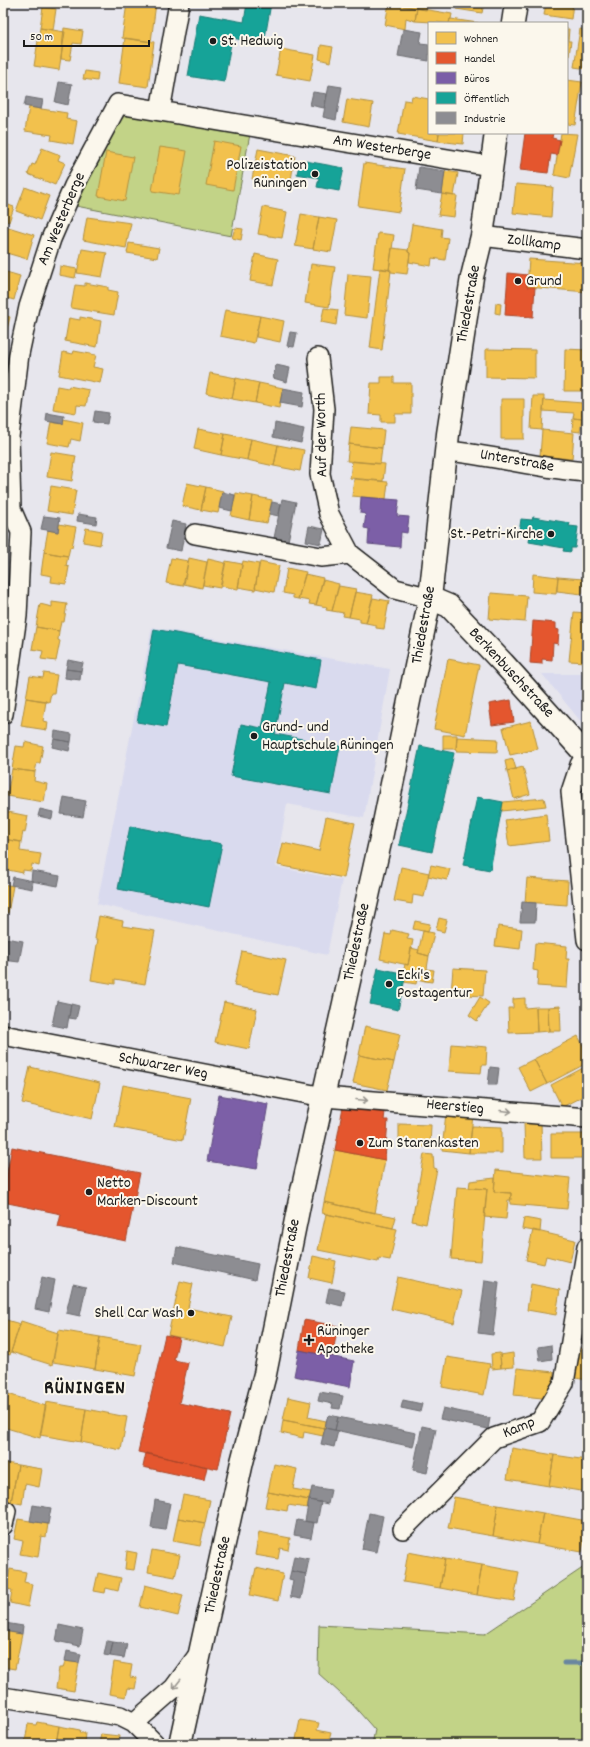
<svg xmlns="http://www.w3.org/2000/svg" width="590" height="1747" font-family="Dekko,sans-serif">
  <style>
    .built { fill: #d9daee }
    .green { fill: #c2d387; stroke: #6f7852 }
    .homes { fill: #f2c14e; stroke: #b2903f }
    .shops { fill: #e4572e; stroke: #a84529 }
    .offices { fill: #7b5ea7; stroke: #5e4a7d }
    .public { fill: #17a398; stroke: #187a73 }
    .industry { fill: #8d8d92; stroke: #6b6b6f }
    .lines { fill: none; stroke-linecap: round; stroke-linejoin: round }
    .stream { stroke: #6986a0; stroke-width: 5 }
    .minor-casing { stroke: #1c1c1c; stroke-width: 22 }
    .tertiary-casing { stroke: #1c1c1c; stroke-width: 25 }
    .minor { stroke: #fbf7ec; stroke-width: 19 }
    .tertiary { stroke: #fbf7ec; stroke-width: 22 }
    .oneway { stroke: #97948e }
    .poi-dot { fill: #1c1c1c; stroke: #fbf7ec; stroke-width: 1.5 }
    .labels { text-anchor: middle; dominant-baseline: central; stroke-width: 4; stroke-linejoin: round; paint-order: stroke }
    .poi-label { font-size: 16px; fill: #1c1c1c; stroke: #fbf7ec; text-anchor: start }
    .street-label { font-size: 16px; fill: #1c1c1c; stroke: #fbf7ec }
    .district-label { font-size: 20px; font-weight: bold; letter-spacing: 1px; fill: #1c1c1c; stroke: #fbf7ec }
  </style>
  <rect width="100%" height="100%" fill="#e7e6ed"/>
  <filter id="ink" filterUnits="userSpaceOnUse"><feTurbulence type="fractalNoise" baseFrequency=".025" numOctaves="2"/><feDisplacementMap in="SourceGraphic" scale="8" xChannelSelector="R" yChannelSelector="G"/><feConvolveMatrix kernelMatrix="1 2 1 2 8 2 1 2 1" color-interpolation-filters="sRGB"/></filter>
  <g filter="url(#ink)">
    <path class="built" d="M152,627L390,669L364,818L287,804L276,867L342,880L327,955L97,904Z
      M542,674H587V729Z"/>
    <path class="green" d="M126,114L250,134L231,236L76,206L119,122Z
      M587,1565V1744H372L375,1730L352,1704L318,1673L319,1625L485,1634Z"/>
    <path class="homes" d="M127,3H156L151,42L122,38Z
      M389,3L417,8L415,21L406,18L405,29L385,25Z
      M404,3H427L426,10L403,6Z
      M457,3H484L482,13L456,9Z
      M546,3H573L571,19L544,15Z
      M43,7L56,9L53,30L40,28Z
      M417,8L452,14L451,19H450L449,23L415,21Z
      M450,19H451L478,23H449Z
      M40,28L65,32L59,70L34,66Z
      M64,28L83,31L81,44L73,43L70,60L61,59Z
      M567,29H569L568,41H571L569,56L567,55Z
      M580,29L587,30V69L574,67Z
      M125,38L154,42L148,87L119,83Z
      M321,45L333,47L330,62L319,59Z
      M281,49L315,55L310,81L276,75Z
      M85,71L98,73L97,81L83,79Z
      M567,80L582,82L575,125L567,124Z
      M412,96L429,99V133H439L438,141L398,134L404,100L411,101Z
      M347,99L373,103L369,127L343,122Z
      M29,107L67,113L66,119L77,121L73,144L51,140L52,135L25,131Z
      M439,133H464L463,144L438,141Z
      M561,133L577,134L569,178L554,175Z
      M214,141L241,146L233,190L206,185Z
      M160,147L187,151L179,195L152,191Z
      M42,148L60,155L58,160L65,163L55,185L28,174L32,164L35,165Z
      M258,149L295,156L290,186L252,179Z
      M106,152L133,157L125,201L98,196Z
      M364,163L405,169L399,212L358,206Z
      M445,171L458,173L454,196L442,194Z
      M516,184L553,187L551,217L513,213Z
      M25,187L49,196L40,220L16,211Z
      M442,194L457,196L454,217L438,215Z
      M3,203L14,207L9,222L3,220Z
      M263,207L287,212L282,238L258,234Z
      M301,214L319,217L313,249L295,246Z
      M87,217L131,223L126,248L83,240Z
      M319,217L337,220L331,252L313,249Z
      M412,224L442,229L441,237L448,238L445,260L432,258L431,266L409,262L410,253L408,252Z
      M5,226L34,235L27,259L3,252L5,241L3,240V233Z
      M235,228L243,229L241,240L232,238Z
      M378,233L394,235L389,270L373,268Z
      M129,243L159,248L157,258L127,253Z
      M392,248L408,250V252L410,253L407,274L391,272L389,270Z
      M82,249L107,253L102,277L77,273Z
      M255,254L278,259L273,285L250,281Z
      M529,259L587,263V292L527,287Z
      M311,264L335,267L329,307L305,303Z
      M60,266L77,269L75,278L59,275Z
      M380,268L391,270L382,350L370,348Z
      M3,271L20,276L14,300L3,297Z
      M348,274L371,276L367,318L344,315Z
      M85,283L108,287V290L118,292L114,315L71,308L75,285L85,286Z
      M496,303L501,304L500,314L495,313Z
      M324,308L338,310L336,325L321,322Z
      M225,310L260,316L254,343L220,336Z
      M3,315L10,317L4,341H3Z
      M260,316L284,321L280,342L256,337Z
      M80,317L101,321L97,347L65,341L69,318L80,320Z
      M486,349L535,350V378L486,377Z
      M565,349L587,350V391H564Z
      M74,351L96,355L93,367L103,369L100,383L59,375L63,352L73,354Z
      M210,373L236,378L232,399L206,393Z
      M381,377H394V383H411V414H395V422H381V415L369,414L371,383H381Z
      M236,378L259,383L255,403L232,399Z
      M259,383L283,388L279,408L255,403Z
      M57,386L68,388L69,386L89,390L86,406L77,405L76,413L53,409Z
      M533,396H544L542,430L531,429Z
      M501,399H524V439H501Z
      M544,400L583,403L582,419L573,418L574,413L543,411Z
      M583,403L587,404V416L582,415Z
      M573,418L582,419L580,432L572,431Z
      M63,419L83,423L80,441L71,439L69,447L47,443L51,422L63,424Z
      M587,423V443H585Z
      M351,427L384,430L382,448L349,444Z
      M198,429L225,434L221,455L194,449Z
      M542,430L574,433L572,459L540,456Z
      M225,434L251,439L247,460L221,455Z
      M251,439L278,445L274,466L247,460Z
      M349,444L382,448L380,464L347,461Z
      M278,445L304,450L300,471L274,466Z
      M51,452L76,456L72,481L47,477Z
      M352,461L385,464L383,481L350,478Z
      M354,479L388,482L386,499L352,496Z
      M187,483L206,487L201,510L182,506Z
      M51,486L76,490L72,515L47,511Z
      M206,487L223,491L218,513L201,510Z
      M236,493L253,496L249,520L231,516Z
      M253,496L272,500L267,523L249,520Z
      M59,524L76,527L72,547H70L68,556L44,552L48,530L58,532Z
      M86,528L102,531L100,545L83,542Z
      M586,533H587V548H585Z
      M44,552L68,556L66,566L69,567L66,584L51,582L52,576L41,574Z
      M171,558L188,561L183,586L166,583Z
      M189,558L207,562L202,588L184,584Z
      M208,559L225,563L220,588L203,585Z
      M226,561L242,564L238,589L221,586Z
      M243,561L259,564L255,590L238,587Z
      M260,562L279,566L274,592L255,588Z
      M287,568L306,572L298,599L293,598V595L283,593Z
      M305,574L323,578L316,605L309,604L310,601L298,599Z
      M533,574L558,577L556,594L532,592Z
      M558,577L583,579L582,594L557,591Z
      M323,580L339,584L332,611L326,610L327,607L316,605Z
      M339,586L356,589L349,617L343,616L344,613L332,611Z
      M355,592L373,595L366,623L360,622V619L349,617Z
      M491,593L527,596L525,622L489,619Z
      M373,598L389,601L384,629L376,628V625L366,623Z
      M52,602L67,604L64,622H61L59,631L36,627L40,604L52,607Z
      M574,612L587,613V662L569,661Z
      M36,627L59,631L58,640L60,641L56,661L41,659L43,651L32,649Z
      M448,659L479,665L465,735L434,729Z
      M44,673L57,675L54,693H51L49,702L26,698L30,676L43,678Z
      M26,698L46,701L43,721L48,722L47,730L21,726Z
      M531,721L538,749L510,755L503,728Z
      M443,735H457L456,749H443Z
      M457,737L498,739L497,752L456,751Z
      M25,742L43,746L40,763H37L35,772L12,769L16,746L24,747Z
      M513,759L516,769L507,771L505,761Z
      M523,767L530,794L514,799L507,771Z
      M12,769L35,772L34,781L47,784L44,802L7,796Z
      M544,798L546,806L502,811L503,802Z
      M3,811L28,816L25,833L23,832L21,842L3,839Z
      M546,814L549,841L509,846L505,820Z
      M326,817L355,823L344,878L278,865L283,843L319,851Z
      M3,839L21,842L20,851L41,854L39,866L32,864L31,871L23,870V873L3,869Z
      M431,865L450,869L447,880L428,876Z
      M401,867L429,873L424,897L413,895L412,904L394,901Z
      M527,878L568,881L567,905L525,902Z
      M3,884L13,886L8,913L3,912Z
      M99,916L123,921L122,926L155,931L145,984L115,979V984L91,980L98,939H95Z
      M439,918L447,920L444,932L436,930Z
      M415,921L430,924L428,932L413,929Z
      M498,926L522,929L520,949L495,946Z
      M392,930L409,934L407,939L413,940L408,965L380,959L385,934L391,935Z
      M423,931L434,933L429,956L418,953Z
      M535,943L567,946L566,959H569L567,988L537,986L538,971L533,970Z
      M411,948L419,950L418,953L429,956L425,981L417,979L416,984L404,982L406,974H403L405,964L408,965Z
      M242,951L286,960L278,995L234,986Z
      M453,968L485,970L483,996L451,994Z
      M427,969L434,970L432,982L425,981Z
      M480,997L489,1003L477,1021L469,1015Z
      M525,998V1008L536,1007L537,1032L509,1033L508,1008H513V999Z
      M224,1002L257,1009L249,1049L215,1042Z
      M560,1006L561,1031H549L548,1007Z
      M536,1007H548L549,1031L537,1032Z
      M365,1026L400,1034L394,1062L359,1055Z
      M578,1036L587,1053V1063L547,1084L534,1059Z
      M451,1044L487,1047L486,1065H482L481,1073L449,1071Z
      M359,1055L394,1062L387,1090L353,1083Z
      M534,1059L547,1084L531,1092L518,1067Z
      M30,1067L100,1083L92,1119L22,1103Z
      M583,1068L587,1075V1094L562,1107L551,1085Z
      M123,1085L191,1098L183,1140L115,1127Z
      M446,1113L473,1115L469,1153L442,1150Z
      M541,1122L542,1158H525L524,1123Z
      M399,1124L431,1125L430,1147L399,1146Z
      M472,1126L502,1127V1153H469Z
      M551,1134H587V1158H551Z
      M335,1150L385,1160L375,1213L324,1202Z
      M424,1154L433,1155L434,1168L437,1169L426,1224L412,1221Z
      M496,1170L570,1178L567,1209L510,1204L511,1193L494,1192Z
      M495,1178L494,1192L511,1193V1200H508L506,1219L484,1217L487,1189L469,1188L470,1181Z
      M457,1187L487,1189L481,1261L451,1259Z
      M324,1202L396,1217L393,1228L322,1213Z
      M326,1214L397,1229L390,1260L379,1258L378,1262L318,1250Z
      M524,1218L541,1221L540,1232L522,1229Z
      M533,1230L575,1240L570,1262L546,1256L544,1264L526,1260Z
      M313,1256L336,1261L332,1283L309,1278Z
      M398,1277L462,1291L454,1323L391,1309Z
      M180,1281L193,1284L188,1308L232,1317L225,1347L168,1335Z
      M531,1284L560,1290L556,1315L527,1310Z
      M3,1319L20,1324L10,1355L3,1353Z
      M21,1321L58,1333L52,1365L11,1352Z
      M59,1330L100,1337L95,1369L53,1362Z
      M100,1337L141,1344L135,1376L95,1369Z
      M576,1347L587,1349V1380L570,1377Z
      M500,1353L501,1368L492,1369L491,1354Z
      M513,1353L514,1367L501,1368L500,1355Z
      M447,1357L490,1364L484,1395L442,1387Z
      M517,1368L554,1372L551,1399L514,1395Z
      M8,1394L46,1406L40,1438L3,1427V1408Z
      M3,1397L6,1398L3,1408Z
      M288,1397L311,1402L308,1417L326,1421L325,1428L283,1420Z
      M587,1398V1425L582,1424Z
      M46,1402L86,1409L81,1442L40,1435Z
      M86,1409L127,1417L121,1450L81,1442Z
      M283,1420L325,1428L323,1436L304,1432L303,1438L281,1433Z
      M512,1448L554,1455L549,1486L507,1479Z
      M554,1455L587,1460V1492L549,1486Z
      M5,1463L18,1465L11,1502L3,1501Z
      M274,1464L297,1469L293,1489L311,1492L309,1500L268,1492Z
      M18,1465L42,1469L39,1487L25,1484L22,1504L11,1502Z
      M268,1492L309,1500L307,1508L288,1505L287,1511L265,1507Z
      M183,1495L210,1500L205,1523L178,1518Z
      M454,1497L498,1505L493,1536L448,1528Z
      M498,1505L543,1513L537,1544L493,1536Z
      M543,1513L587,1521L582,1552L537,1544Z
      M178,1518L205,1523L200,1546L173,1541Z
      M18,1519L48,1524L46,1537L41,1536L38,1557L20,1554L23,1541L14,1539Z
      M259,1532L290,1538L288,1550L280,1548L278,1559L255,1555Z
      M152,1550L180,1555L175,1577L148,1572Z
      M127,1551L137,1553L134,1570L125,1569Z
      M408,1552L445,1559L440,1588L403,1582Z
      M445,1559L482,1565L477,1595L440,1588Z
      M482,1565L519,1572L514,1601L477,1595Z
      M256,1568L283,1574L278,1601L250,1595Z
      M10,1569L26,1572L24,1582L32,1584L28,1607L10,1603L12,1590L6,1589Z
      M98,1573L121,1578L118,1591L106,1588L105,1593L94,1591Z
      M145,1585L183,1595L178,1616L140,1607Z
      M4,1631L22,1634L15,1669L3,1667Z
      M65,1661L79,1663L74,1691L56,1688L59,1668H63Z
      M114,1662L132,1665L130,1677L137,1678L135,1689L128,1688L126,1697L109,1694Z
      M300,1720L319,1723L317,1730L331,1733L328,1744H295Z
      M37,1722L59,1726L56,1744L25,1742L28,1724L36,1725Z
      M59,1726L80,1730L79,1733H85L84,1744H56Z
      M101,1734L119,1736L118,1744H99Z"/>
    <path class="shops" d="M525,133H553L552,138L560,140L557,155L551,154L548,173L520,170Z
      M508,273L528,275L527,287H535L533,317L505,315Z
      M533,621L556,623V629L559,630L558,644L553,643L552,660L542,659V664L530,663Z
      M511,700L514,722L492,725L489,704Z
      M343,1107L383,1108V1112H385L384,1120H388L385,1160L335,1150Z
      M12,1147L140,1173L126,1241L58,1227L61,1214L3,1202V1193Z
      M304,1320L338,1326L332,1357L299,1350Z
      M165,1335L179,1338L174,1360L188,1363L179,1403L230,1414L218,1469L138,1452Z
      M146,1453L207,1467L204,1480L143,1467Z"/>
    <path class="offices" d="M361,497L399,500L397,516L409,517L407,533L401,532L400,547L368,544L369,529L364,528L366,514L360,513Z
      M219,1095L268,1104L257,1169L207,1161Z
      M299,1350L354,1361L350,1387L294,1376Z"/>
    <path class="public" d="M247,3H271L264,44L232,38L224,82L188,76L199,14L244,22Z
      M300,160L344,168L339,191L317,187L319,178L297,174Z
      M533,517L570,523L569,526L578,527L575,548H571V552L563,551L564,548L529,542L530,535L519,533L521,519L532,520Z
      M154,629L321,660L316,689L285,683L275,734L340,746L331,794L231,776L241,724L262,728L271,682L178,665L166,727L137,722Z
      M420,746L454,753L432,852L399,845Z
      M477,797L503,802L490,870L463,865Z
      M130,826L222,844L209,907L118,889Z
      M378,968L406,974L398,1010L370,1004Z"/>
    <path class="industry" d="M403,29L422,32L420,43L429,44V61L398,56Z
      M59,82L72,84L68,105L55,102Z
      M329,85L342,87L336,120L323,117Z
      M313,92L327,94L324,108L310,105Z
      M26,97L43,100L41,109L24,106Z
      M419,167L445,171L442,194L416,190Z
      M290,332L297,333L294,347L287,346Z
      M276,365L290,368L287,382L273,378Z
      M283,388L304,392L302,407L280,403Z
      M95,411L109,413L107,424L93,422Z
      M47,413L64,416L63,424L46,421Z
      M275,423L304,429L301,443L273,437Z
      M222,492L235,495L232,511L219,508Z
      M282,499L296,502L287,546L273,543Z
      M272,502L281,504L279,516L269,514Z
      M78,514L97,517L96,524L77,521Z
      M44,516L60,518L58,532L41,529Z
      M172,521L186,524L181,551L166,548Z
      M309,526L324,529L321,544L306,541Z
      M68,660L83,663L81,671L66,669Z
      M66,669L81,671L80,680L65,678Z
      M55,731L72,734L71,742L54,739Z
      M54,739L71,742L69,751L52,747Z
      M64,797L86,801L83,817L61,814Z
      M40,809L53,812L52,819L38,816Z
      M32,871L60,876L58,886L31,881Z
      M13,877L33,881L32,889L11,885Z
      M522,902L536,903L535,922H520Z
      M5,938L23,941L19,962L3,960Z
      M57,1001L71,1004L67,1028L52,1025Z
      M71,1004L79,1006L76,1019L69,1018Z
      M490,1067L499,1068L497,1085H488Z
      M177,1247L258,1264L255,1280L174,1262Z
      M42,1277L55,1280L49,1312L35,1309Z
      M485,1280L499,1282L493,1335L478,1333Z
      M73,1284L86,1287L80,1316L66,1313Z
      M329,1288L345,1291L342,1306L326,1302Z
      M551,1345L552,1359L540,1361L538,1347Z
      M320,1392L343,1396L340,1409L332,1408L333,1404L318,1401Z
      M403,1400L422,1404L420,1412L401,1408Z
      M443,1408L490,1418L488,1429L440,1419Z
      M330,1415L338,1417L335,1430L325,1428L327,1418Z
      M338,1417L416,1433L413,1447L335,1430Z
      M422,1426L436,1429L427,1473L413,1470Z
      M325,1428L338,1431L334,1447L321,1444Z
      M312,1487L331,1490L328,1504L309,1500Z
      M155,1500L170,1503L165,1530L151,1528Z
      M309,1500L321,1502L317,1523L305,1521Z
      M33,1505L51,1508L48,1524L30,1521Z
      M369,1513L383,1516L376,1552L362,1549Z
      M297,1520L314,1523L311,1538L294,1535Z
      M294,1556L309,1559L306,1574L291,1571Z
      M291,1571L306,1574L301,1599L290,1597L293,1580L289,1579Z
      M5,1623L23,1626L22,1634L4,1631Z
      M59,1625L83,1630L80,1646L56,1641Z
      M107,1641L113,1642L110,1656L104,1655Z
      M113,1642L127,1644L124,1658L110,1656Z
      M67,1651L81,1654L79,1663L65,1661Z"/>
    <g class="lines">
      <path class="stream" d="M564,1663H587"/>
      <g class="minor-casing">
        <path id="minor" d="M160,111L179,3
          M482,236L587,249
          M318,358L324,409L320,474L329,514L350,554
          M446,451C494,455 540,469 587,472
          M195,534L321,557L350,554L395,589L430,598
          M3,714L17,616L21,532L11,509L9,437L19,354L29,307L51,239L74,186L118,104L490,166
          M586,755L580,765L571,792L587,940
          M3,1035L324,1097L587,1118
          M3,1525L6,1511
          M403,1529L494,1438L540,1422L564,1383L587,1247
          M3,1697L120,1716L134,1723L155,1744
          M134,1723L174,1688L199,1654"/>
      </g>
      <g class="tertiary-casing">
        <path id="tertiary" d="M513,23L516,3
          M430,598L449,606L503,663L587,756
          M180,1744L242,1462L265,1374L300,1200L381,838L430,598L448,434L472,277L482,236L496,133"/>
      </g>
      <use href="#minor" class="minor"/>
      <use href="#tertiary" class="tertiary"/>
    </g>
    <defs><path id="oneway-shaft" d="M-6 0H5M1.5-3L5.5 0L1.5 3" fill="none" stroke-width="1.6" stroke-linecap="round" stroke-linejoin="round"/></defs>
    <g class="oneway">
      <use href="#oneway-shaft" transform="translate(362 1100) rotate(5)"/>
      <use href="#oneway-shaft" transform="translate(506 1111) rotate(5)"/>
      <use href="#oneway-shaft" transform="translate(177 1684) rotate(129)"/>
    </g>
  </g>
  <g class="poi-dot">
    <circle cx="213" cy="41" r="4"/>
    <circle cx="315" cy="174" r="4"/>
    <circle cx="518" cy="281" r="4"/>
    <circle cx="551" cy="534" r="4"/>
    <circle cx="254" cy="736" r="4"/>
    <circle cx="389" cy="984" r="4"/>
    <circle cx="360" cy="1143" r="4"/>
    <circle cx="89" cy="1192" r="4"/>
    <circle cx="191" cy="1313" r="4"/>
    <path d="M307 1334h4v4h4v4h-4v4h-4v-4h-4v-4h4z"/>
  </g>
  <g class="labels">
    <g class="poi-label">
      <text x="221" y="41">St. Hedwig</text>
      <text x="307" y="165" text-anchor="end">Polizeistation<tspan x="307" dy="18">Rüningen</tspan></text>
      <text x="526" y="281">Grund</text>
      <text x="543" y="534" text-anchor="end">St.-Petri-Kirche</text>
      <text x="262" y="727">Grund- und<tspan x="262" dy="18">Hauptschule Rüningen</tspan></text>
      <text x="397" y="975">Ecki's<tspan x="397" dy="18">Postagentur</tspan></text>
      <text x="368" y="1143">Zum Starenkasten</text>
      <text x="97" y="1183">Netto<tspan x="97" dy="18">Marken-Discount</tspan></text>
      <text x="183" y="1313" text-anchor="end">Shell Car Wash</text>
      <text x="317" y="1331">Rüninger<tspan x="317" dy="18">Apotheke</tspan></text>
    </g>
    <g class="street-label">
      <text transform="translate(382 148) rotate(9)">Am Westerberge</text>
      <text transform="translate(62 219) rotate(-67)">Am Westerberge</text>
      <text transform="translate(534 243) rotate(7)">Zollkamp</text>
      <text transform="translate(469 304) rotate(-80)">Thiedestraße</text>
      <text transform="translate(322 435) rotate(-91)">Auf der Worth</text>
      <text transform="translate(517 461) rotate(10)">Unterstraße</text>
      <text transform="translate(424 625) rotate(-80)">Thiedestraße</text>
      <text transform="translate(511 673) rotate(47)">Berkenbuschstraße</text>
      <text transform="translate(357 942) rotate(-78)">Thiedestraße</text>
      <text transform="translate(163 1066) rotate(11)">Schwarzer Weg</text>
      <text transform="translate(455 1107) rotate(5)">Heerstieg</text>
      <text transform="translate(288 1258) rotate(-79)">Thiedestraße</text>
      <text transform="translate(519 1428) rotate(-22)">Kamp</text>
      <text transform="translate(218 1575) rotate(-78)">Thiedestraße</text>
    </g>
    <g class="district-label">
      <text x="85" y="1389">RÜNINGEN</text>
    </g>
  </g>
  <rect width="590" height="1747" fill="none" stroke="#fbf7ec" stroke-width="16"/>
  <rect x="8" y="8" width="574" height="1731" fill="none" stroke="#1c1c1c" stroke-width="1.5" filter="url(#ink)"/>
  <rect x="428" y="22" width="140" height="112" fill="#fbf7ec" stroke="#a29f99"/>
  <rect x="436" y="32" width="20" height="12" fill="#f2c14e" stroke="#a29f99"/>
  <text x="464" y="42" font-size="12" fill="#1c1c1c">Wohnen</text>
  <rect x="436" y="52" width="20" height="12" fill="#e4572e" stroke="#a29f99"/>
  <text x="464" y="62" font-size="12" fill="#1c1c1c">Handel</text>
  <rect x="436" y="72" width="20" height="12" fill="#7b5ea7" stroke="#a29f99"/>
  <text x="464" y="82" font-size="12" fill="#1c1c1c">Büros</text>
  <rect x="436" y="92" width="20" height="12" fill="#17a398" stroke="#a29f99"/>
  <text x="464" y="102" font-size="12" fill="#1c1c1c">Öffentlich</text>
  <rect x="436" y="112" width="20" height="12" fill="#8d8d92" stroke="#a29f99"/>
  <text x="464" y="122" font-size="12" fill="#1c1c1c">Industrie</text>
  <path d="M24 40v6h125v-6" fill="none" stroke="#1c1c1c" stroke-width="2"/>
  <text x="30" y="40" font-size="12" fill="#1c1c1c" stroke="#fbf7ec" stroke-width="3" paint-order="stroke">50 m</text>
</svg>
